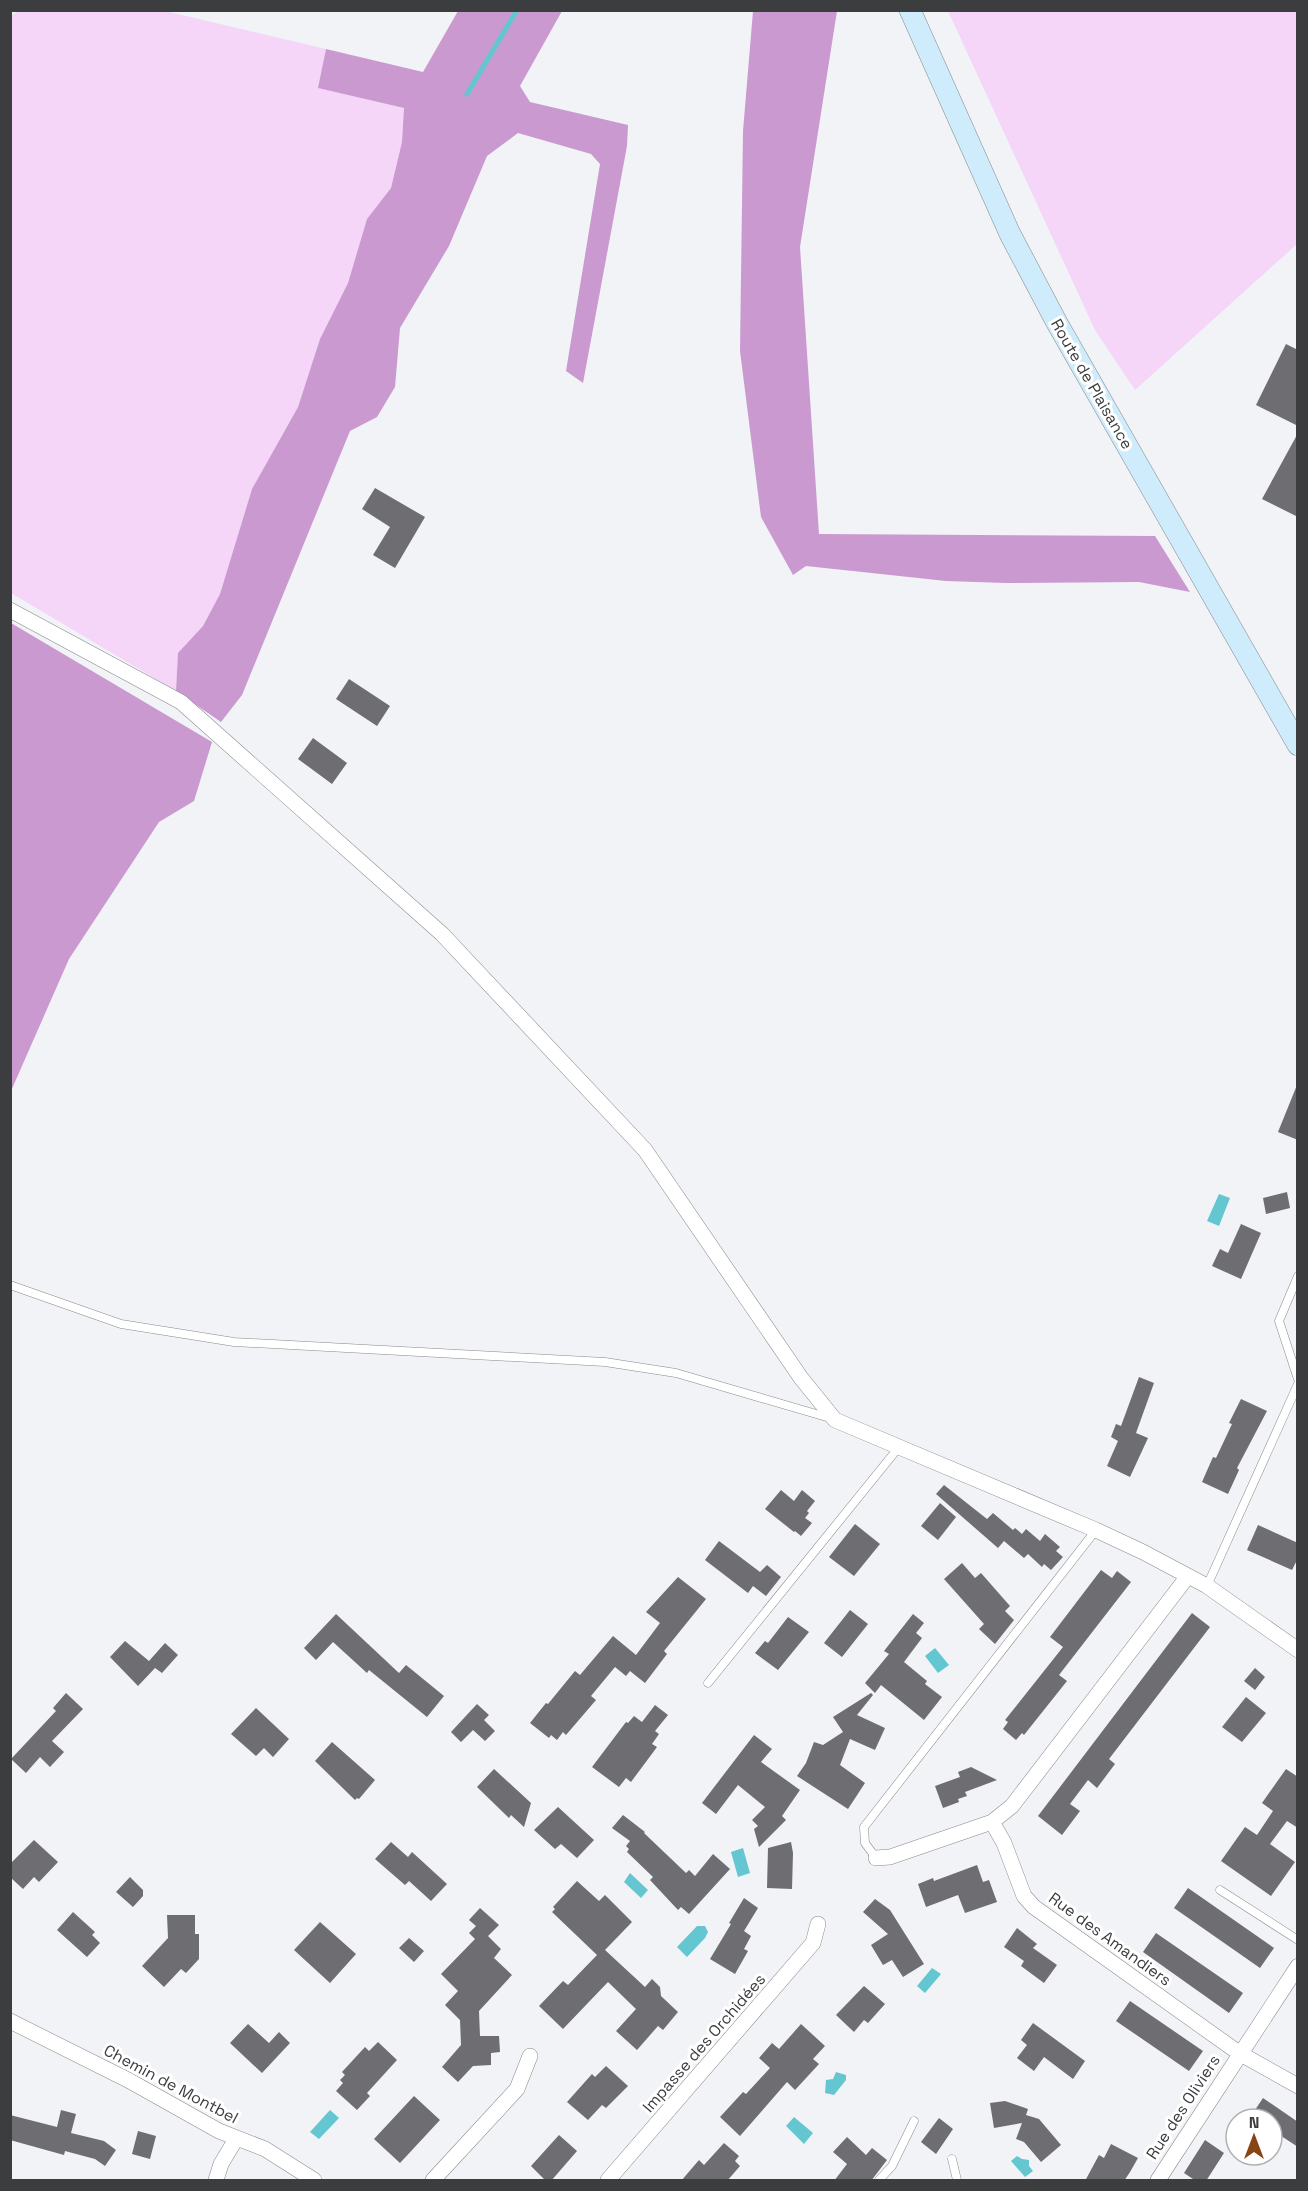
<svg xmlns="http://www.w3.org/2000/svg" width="1308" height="2191" font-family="'Space Grotesk',sans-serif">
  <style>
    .green { fill: #f5d5f8 }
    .forest { fill: #ca99d0 }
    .water { fill: #63c6d0 }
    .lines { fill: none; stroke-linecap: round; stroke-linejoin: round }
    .stream { stroke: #63c6d0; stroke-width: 5 }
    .building { fill: #6e6d71 }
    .lane-casing { stroke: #88898d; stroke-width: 9 }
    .street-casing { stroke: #88898d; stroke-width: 16 }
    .secondary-casing { stroke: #88898d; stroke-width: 22 }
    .lane { stroke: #fff; stroke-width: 8 }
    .street { stroke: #fff; stroke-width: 15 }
    .secondary { stroke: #ceecfb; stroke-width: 21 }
    .labels { text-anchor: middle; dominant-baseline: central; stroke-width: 6; stroke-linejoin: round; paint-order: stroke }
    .street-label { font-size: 16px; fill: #3c3d3e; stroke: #fff }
  </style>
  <rect width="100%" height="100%" fill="#f1f3f7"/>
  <path class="green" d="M19,10L165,11L326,49L319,88L404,108L402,142L391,188L367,219L348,283L320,339L298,407L252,489L220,594L203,626L178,653L176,691L11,593L10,17Z
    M948,11H1297V244L1135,390L1095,330Z"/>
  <path class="forest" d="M458,11H562L520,86L530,102L628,125L627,146L583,383L566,371L600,164L591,154L518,133L487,156L449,246L400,328L395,387L377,417L350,431L242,695L221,722L176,691L178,653L203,626L220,594L252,489L298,407L320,339L348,283L367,219L391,188L402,142L404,108L318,88L326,49L423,72Z
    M753,11H837L800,247L819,534L1155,536L1190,592L1139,582L1006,583L946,581L806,566L793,575L761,517L740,351L743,131Z
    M11,623L212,742L194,801L159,822L69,959L11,1091Z"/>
  <path class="water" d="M1219,1194L1230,1198L1219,1226L1207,1221Z
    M935,1648L949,1665L938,1673L925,1656Z
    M743,1848L750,1873L738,1877L731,1852Z
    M630,1873L648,1890L641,1898L624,1882Z
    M697,1926H705L708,1932L705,1938L687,1957L677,1947Z
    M932,1968L941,1974L925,1993L917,1986Z
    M836,2072L846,2075V2080L834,2095L825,2093L826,2080L833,2079Z
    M330,2110L339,2118L319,2139L310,2132Z
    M794,2117L813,2133L804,2144L786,2126Z
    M1017,2156L1022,2159L1029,2160V2166L1033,2171L1025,2177L1011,2161Z"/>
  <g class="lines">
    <path class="stream" d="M467,94L517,10"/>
  </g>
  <path class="building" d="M1286,344L1298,350V426L1256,405Z
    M1298,433V517L1262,499Z
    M375,488L425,517L395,568L373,555L390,527L362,509Z
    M349,679L390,706L377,726L336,699Z
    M313,738L347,763L332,784L298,759Z
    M1297,1085H1298V1140L1278,1132Z
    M1287,1192L1290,1208L1266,1214L1263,1198Z
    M1241,1224L1261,1233L1241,1279L1212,1266L1220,1249L1228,1253Z
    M1139,1377L1154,1383L1136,1433L1148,1438L1130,1477L1107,1466L1118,1441L1111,1437L1116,1424L1121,1426Z
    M1241,1399L1267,1411L1237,1468L1239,1470L1228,1494L1202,1482L1213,1457L1216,1458L1232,1424L1229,1423Z
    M944,1485L987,1519L993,1513L1013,1530L1015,1528L1022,1534L1026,1529L1040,1541L1045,1534L1060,1547L1056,1551L1063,1557L1051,1570L1044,1564L1042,1567L1028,1554L1024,1558L1004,1541L998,1548L936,1494Z
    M781,1490L794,1501L802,1490L815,1501L807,1511L809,1513L805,1518L812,1523L801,1536L795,1531L794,1532L765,1509Z
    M940,1503L956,1517L938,1540L921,1526Z
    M855,1524L880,1544L854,1576L829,1557Z
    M1258,1525L1298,1543V1558L1292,1570L1247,1550Z
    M719,1541L760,1572L767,1565L781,1577L766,1596L753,1586L748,1593L705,1560Z
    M962,1563L975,1578L981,1573L1010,1606L1005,1611L1014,1620L995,1644L979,1629L984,1624L944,1579Z
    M1101,1570L1112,1578L1117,1571L1131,1582L1059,1675L1067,1681L1024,1735L1022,1733L1016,1740L1003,1729L1008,1722L1005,1720L1063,1647L1050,1637Z
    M678,1577L706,1599L664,1651L667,1654L645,1683L630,1671L626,1676L615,1667L591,1696L596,1700L566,1735L563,1732L557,1740L551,1735L549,1738L530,1723L546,1703L548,1704L575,1671L580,1675L613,1636L636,1655L660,1623L646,1612Z
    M850,1610L868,1624L842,1657L824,1643Z
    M1192,1613L1210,1627L1109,1759L1115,1764L1097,1788L1088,1780L1070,1804L1080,1811L1062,1835L1038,1816Z
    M336,1614L399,1673L406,1665L444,1696L427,1717L369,1670L367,1673L333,1642L316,1660L304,1648Z
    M913,1614L924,1623L916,1633L922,1638L904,1662L927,1681L925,1684L942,1697L924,1720L881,1685L875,1693L865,1683L889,1654L884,1651Z
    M788,1617L809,1632L778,1670L755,1653L765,1641L768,1643Z
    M125,1641L149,1661L165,1643L178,1655L162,1673L155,1668L138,1686L110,1657Z
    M1255,1668L1265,1677L1255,1690L1244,1681Z
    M66,1693L83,1709L52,1741L64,1752L50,1767L40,1757L26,1773L11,1759L56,1711L53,1708Z
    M871,1693L873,1695L857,1715L885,1728L875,1750L850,1739L840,1765L865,1783L848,1809L797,1776L806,1763L814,1742L823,1745L843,1732L833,1717Z
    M1246,1697L1266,1713L1242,1742L1222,1727Z
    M477,1704L489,1715L484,1720L495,1731L485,1741L473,1730L461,1742L451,1732Z
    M655,1705L668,1715L655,1731L659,1734L652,1744L657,1747L631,1782L626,1778L619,1787L592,1767L626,1722L628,1723L634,1716L642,1722Z
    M256,1708L289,1739L273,1757L264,1748L256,1756L231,1734Z
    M754,1735L772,1749L761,1762L800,1790L782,1816L786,1820L759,1847L754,1829L758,1826L752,1820L765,1807L738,1785L716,1814L702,1803Z
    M332,1742L375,1780L359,1799L357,1798L355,1800L315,1761Z
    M971,1767L997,1780L965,1792L967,1796L958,1799L959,1802L943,1808L935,1786L960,1777L958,1772Z
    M494,1769L531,1803L524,1827L511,1815L509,1818L477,1787Z
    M1286,1769L1298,1777V1828L1287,1821L1270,1844L1295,1862L1271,1896L1221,1861L1245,1827L1257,1835L1273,1811L1262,1803Z
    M558,1807L594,1840L577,1858L561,1844L555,1849L534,1830Z
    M623,1815L645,1832L644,1833L686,1873L689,1870L695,1876L713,1854L730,1869L689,1914L681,1907L678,1910L650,1880L653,1877L627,1852L629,1849L626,1846L630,1841L612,1828Z
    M34,1840L58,1862L39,1882L34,1877L23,1889L10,1877V1864Z
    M391,1842L408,1857L412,1852L447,1884L431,1901L409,1881L405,1885L375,1859Z
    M791,1842L793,1853L792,1889L767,1888L768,1848Z
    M977,1865L983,1882L989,1880L997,1902L965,1913L958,1895L926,1907L918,1884L933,1878L934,1881Z
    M130,1877L143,1890V1896L133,1907L116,1892Z
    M577,1881L599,1901L605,1895L632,1922L605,1950L645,1987L652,1979L660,1987L661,1996L678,2012L663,2030L658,2026L637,2050L616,2031L636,2009L608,1982L563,2029L539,2006L563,1981L568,1985L597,1955L552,1912L555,1909L553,1907Z
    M1188,1888L1274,1948L1260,1968L1174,1908Z
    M744,1898L758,1908L744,1931L751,1936L744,1949L748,1951L735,1974L710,1959L731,1924L729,1923Z
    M875,1899L890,1910L924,1964L903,1977L892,1960L883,1965L871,1945L888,1934L863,1912Z
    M480,1908L499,1925L488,1936L501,1949L494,1958L512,1975L479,2011L480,2036H499L500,2052L491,2053V2065L473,2066L458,2082L442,2067L461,2045L460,2020L445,2005L458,1991L441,1974L475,1939L469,1933L476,1926L469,1920Z
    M73,1912L95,1932L92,1935L100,1943L87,1957L57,1930Z
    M167,1915H195V1934H199V1959L186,1973L181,1969L164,1987L142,1966L168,1938Z
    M320,1922L356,1954L330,1983L294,1950Z
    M1017,1928L1037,1944L1033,1948L1057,1965L1044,1983L1021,1966L1024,1961L1004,1947Z
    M1156,1933L1243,1993L1229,2013L1143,1952Z
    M409,1938L424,1951L414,1962L399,1948Z
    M864,1986L885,2004L868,2023L864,2020L854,2032L836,2015Z
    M1130,2001L1203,2051L1189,2071L1116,2021Z
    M1033,2023L1085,2061L1073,2079L1044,2057L1034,2071L1017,2058L1027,2045L1021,2040Z
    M248,2024L269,2043L279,2032L290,2043L262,2073L230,2043Z
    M801,2024L825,2046L813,2059L819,2064L795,2090L787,2082L740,2136L720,2117L743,2092L746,2094L770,2068L759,2058L772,2043L779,2049Z
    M378,2042L397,2060L367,2093L370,2096L357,2110L336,2091L343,2083L340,2080L345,2075L342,2072L365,2047L369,2051Z
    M606,2066L628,2086L606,2108L602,2105L588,2120L567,2102L592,2074L595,2077Z
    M414,2096L440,2120L400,2163L374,2139Z
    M1263,2098L1298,2122V2147L1272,2130V2119H1249Z
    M1005,2101L1028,2109L1026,2115L1039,2119L1061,2145L1041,2162L1024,2142L1016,2139L1022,2123L994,2128L990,2103Z
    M61,2110L76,2114L71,2133L104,2141L116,2150L105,2166L95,2159L65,2151L64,2155L10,2140V2115L57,2127Z
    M939,2118L953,2129L936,2154L921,2142Z
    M138,2131L156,2136L150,2159L132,2154Z
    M559,2135L577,2151L551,2181H546L531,2166Z
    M847,2137L866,2155L872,2148L887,2160L871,2181H834L847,2164L833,2152Z
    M1205,2140L1224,2153L1206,2181H1196L1184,2173Z
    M724,2143L739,2156L735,2161L740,2166L727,2181H681L699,2160L704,2165Z
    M1111,2144L1138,2158L1130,2172L1124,2181H1085L1099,2155L1104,2158Z"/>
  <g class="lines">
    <g class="lane-casing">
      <path id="lane" d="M1298,1276L1279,1321L1298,1379
        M10,1285L121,1324L234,1342L605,1362L676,1373L830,1418
        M1207,1586L1298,1384
        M708,1683L899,1447
        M876,1858L865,1843L864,1827L1096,1530
        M1220,1890L1298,1940
        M952,2159L957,2180
        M879,2180L892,2166L914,2121"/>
    </g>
    <g class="street-casing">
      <path id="street" d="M10,610L181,702L442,934L645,1150L801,1378L835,1420L1096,1530L1143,1552L1207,1586L1298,1650
        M1188,1576L1012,1806L992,1822L1004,1843L1024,1896L1034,1907L1239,2053L1298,2086
        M876,1858L890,1857L992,1822
        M10,2021L128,2080L219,2131L265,2149L314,2180
        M216,2180L221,2164L236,2139
        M433,2180L517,2089L530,2056
        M608,2180L813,1943L818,1924
        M1158,2180L1298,1966"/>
    </g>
    <g class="secondary-casing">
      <path id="secondary" d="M910,10L1010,234L1057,323L1298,745"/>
    </g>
    <use href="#lane" class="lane"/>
    <use href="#street" class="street"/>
    <use href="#secondary" class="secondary"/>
  </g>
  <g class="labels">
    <g class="street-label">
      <text transform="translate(1092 384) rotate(60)">Route de Plaisance</text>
      <text transform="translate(1110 1939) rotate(36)">Rue des Amandiers</text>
      <text transform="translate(704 2043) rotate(-49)">Impasse des Orchidées</text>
      <text transform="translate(171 2084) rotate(28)">Chemin de Montbel</text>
      <text transform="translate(1183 2107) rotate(-57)">Rue des Oliviers</text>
    </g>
  </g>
  <rect width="1308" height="2191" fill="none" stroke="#3c3d3e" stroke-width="24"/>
  <g transform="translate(1254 2137)"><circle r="28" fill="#ffffff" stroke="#b1b1b2" stroke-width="1.5"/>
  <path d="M0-4.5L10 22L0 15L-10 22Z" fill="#874514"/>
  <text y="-9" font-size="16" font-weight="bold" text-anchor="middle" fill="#3c3d3e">N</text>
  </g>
</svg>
